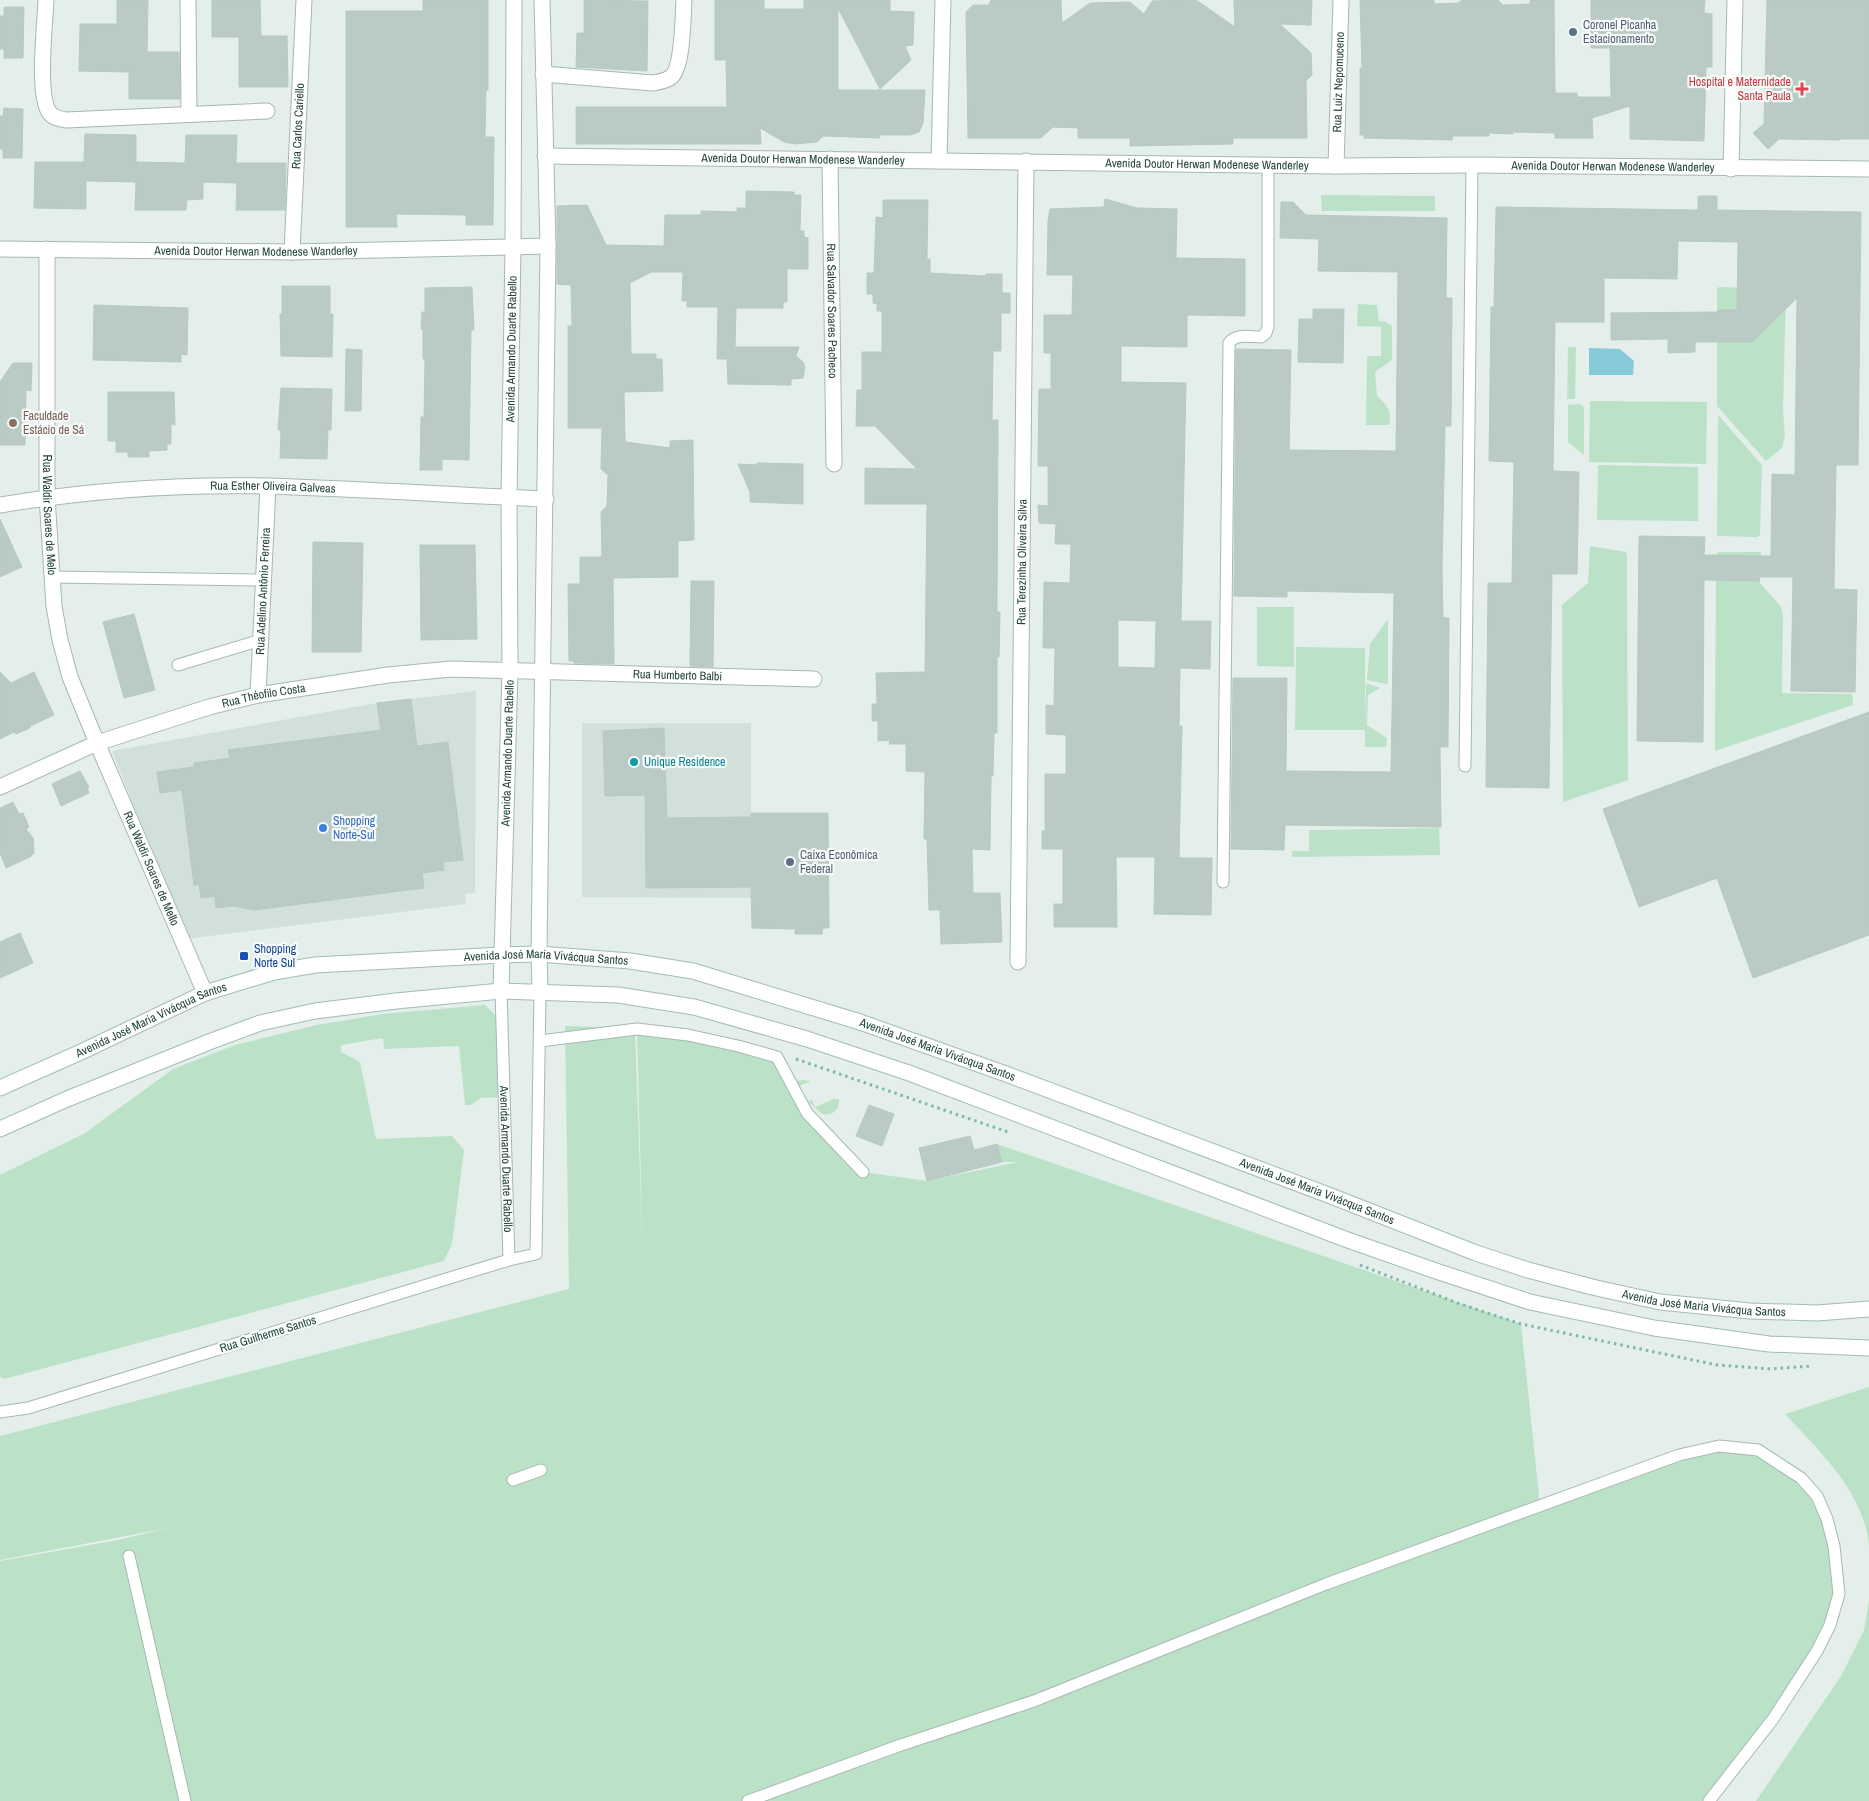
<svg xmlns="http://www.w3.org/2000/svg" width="1869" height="1801" font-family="'Archivo Narrow',sans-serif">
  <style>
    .built { fill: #d2e0da }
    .green { fill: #bbe2c7 }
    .water { fill: #87cada }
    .building { fill: #b9cbc4; stroke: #b6cac2; fill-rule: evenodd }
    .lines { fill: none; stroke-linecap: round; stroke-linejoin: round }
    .service-casing { stroke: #a6b8b3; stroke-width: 13 }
    .minor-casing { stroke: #a6b8b3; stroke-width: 17 }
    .secondary-casing { stroke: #a1bcb4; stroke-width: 17 }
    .path { stroke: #81b6a8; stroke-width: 3; stroke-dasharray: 2.5 4; stroke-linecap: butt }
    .service { stroke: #fff; stroke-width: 11 }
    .minor { stroke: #fff; stroke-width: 15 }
    .secondary { stroke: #fff; stroke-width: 15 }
    .service-dot { fill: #5c6f8a; stroke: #f6fbf9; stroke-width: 2 }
    .health-dot { fill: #e0444e; stroke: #f6fbf9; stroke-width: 2 }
    .education-dot { fill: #8d6e63; stroke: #f6fbf9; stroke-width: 2 }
    .culture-dot { fill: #0f9aa8; stroke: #f6fbf9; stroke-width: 2 }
    .shop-dot { fill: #3f7fe0; stroke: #f6fbf9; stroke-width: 2 }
    .transit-dot { fill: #1a4fb4; stroke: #f6fbf9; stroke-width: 2 }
    .labels { text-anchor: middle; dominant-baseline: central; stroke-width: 4.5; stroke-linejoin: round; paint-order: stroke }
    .service-label { font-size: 12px; fill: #4e5e75; stroke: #f6fbf9; text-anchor: start }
    .health-label { font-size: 12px; fill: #be3a42; stroke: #f6fbf9; text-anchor: end }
    .street-label { font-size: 12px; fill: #21443c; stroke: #f6fbf9 }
    .education-label { font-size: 12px; fill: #785e54; stroke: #f6fbf9; text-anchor: start }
    .culture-label { font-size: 12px; fill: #0d838f; stroke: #f6fbf9; text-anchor: start }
    .shop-label { font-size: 12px; fill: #366cbe; stroke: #f6fbf9; text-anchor: start }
    .transit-label { font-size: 12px; fill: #164399; stroke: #f6fbf9; text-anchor: start }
  </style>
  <rect width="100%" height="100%" fill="#e4efeb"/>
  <path class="built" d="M476,691L475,893L465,894L466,904L186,939L112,751L377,703Z
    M582,723H751V898L582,897Z"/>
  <path class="green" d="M1321,195L1435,196V211H1322Z
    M1719,287L1781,289L1786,293L1783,410L1785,436L1782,448L1766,461L1717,406V289Z
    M1358,304L1377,305L1379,321L1386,322L1392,326V360L1375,372L1377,396C1386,404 1393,412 1389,425H1366L1367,358L1368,356H1381V327L1357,326Z
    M1568,347H1576L1575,399H1567Z
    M1590,401L1707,402L1706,464L1589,462Z
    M1579,404L1584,407V455L1568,442V405Z
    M1718,415L1762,465L1760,535L1757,537L1717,536Z
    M1598,465L1698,467V521L1597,520Z
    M1590,546L1626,552L1627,556L1628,780L1563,802L1562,605L1588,583Z
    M1719,552H1761L1760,583L1781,607L1783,614L1782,693L1852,694L1853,705L1715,751L1716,554Z
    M1257,607H1294V667L1257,666Z
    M1388,619V683L1386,684L1367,680L1370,644Z
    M1296,647L1365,648V727L1366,683L1380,688L1368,695L1367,725L1387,738L1386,747H1365V730H1295Z
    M1439,828L1440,855L1292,857V851H1309V830Z
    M485,1005L496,1016L504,1097L481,1098L471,1105H465L459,1046L384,1049L383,1038L341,1045V1052L360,1062L376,1139L452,1136L464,1150L452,1244L444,1261L4,1379L0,1377V1175L85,1133L173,1069L235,1045L317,1025L383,1014Z
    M565,1026L635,1028L643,1260L637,1029L777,1057L793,1081L804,1080L811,1081L801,1085L800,1088L808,1101L812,1100L815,1107L834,1099H839C840,1110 833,1116 822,1114L795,1090L863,1172L927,1181L1018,1162H1002L997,1144L1521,1324L1540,1506L1719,1446L1758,1450L1817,1496L1839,1594L1817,1651L1709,1801H0V1561L118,1540L168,1528L0,1560V1436L569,1289Z
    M1869,1387V1545C1863,1491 1820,1452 1785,1414Z
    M1869,1600V1801H1756L1841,1676L1864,1630Z"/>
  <path class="water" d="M1589,348L1620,349L1634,361L1633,375H1589Z"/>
  <path class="building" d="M117,0H148L147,52H179L180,99H129V72L79,71L80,24H117Z
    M212,0H260L261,36H287L288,87H239V37H212Z
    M423,0H488V90H486L485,137H494L493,225H466V215L396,214L397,227H346V11H423Z
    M584,0L648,1L647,71L576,67L577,33H584Z
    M715,0H764V9H804V0H890V11L914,12L913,45L905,46L911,60L880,89L838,8V90H925L923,123L919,132L910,135H879L880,138L823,136L817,142L795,144L784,142L760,128L761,144H576V107H727L726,60H715Z
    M991,0H1061L1062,23L1090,3L1130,2L1144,14L1152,1L1196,0L1235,27L1234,0H1312L1311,25L1280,24L1311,53L1312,75L1306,81L1307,138H1233V144L1130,146V138H1078V128L1053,127L1041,138H968L966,12L973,5H989Z
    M1360,0H1434V4L1458,3L1462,0H1498L1503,5L1530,4V0H1554L1555,93H1577V97H1611L1610,48H1591V0H1705L1704,13L1712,14V67H1706L1704,141L1630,139V106L1592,118L1593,138H1555V133L1513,132V134L1489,133V136H1453L1452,140L1364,138V135H1360V68H1362Z
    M1767,0H1869V139H1840V140L1779,139L1768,149L1753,133L1764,124Z
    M4,7H24L23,58H4V49H0V16H4Z
    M4,108L23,109L22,158H3V149H0V116H3Z
    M85,134L136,135V162L185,163L186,135H237L236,163H286L285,210H236L237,183L203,182V199L187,200L186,210H135L136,182L86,181V209L34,208L35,162H84Z
    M746,191L794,192V195H801L800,231H804V237L808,238V269H787V302H783V308H736L735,347H799L796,356L803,362L805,367L803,378L791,379V385L728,384L727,359H717L718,307H687V301H682L683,272H651L630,283L631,354H656V359H662L663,391L624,392L625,440L626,442L670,448V441L693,440L694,540L678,541V577L613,578L614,664L574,663V661H569L568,584H580V557H602L601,512L607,506L608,475L601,469L602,428H568V326H572L571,285L557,284V206L587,205L606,245L664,246L665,215H701V211L737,212V208H746Z
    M1698,196H1717V210L1861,212L1858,465H1836L1834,589L1857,590L1855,692L1791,691L1793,577H1759V581L1704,580L1703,742L1637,741L1639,536L1705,537L1704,555L1771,556L1772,474L1795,475L1797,298L1752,342H1695V352L1668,353V339L1611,340V313L1718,312V310H1737L1738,242L1678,241L1677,279L1604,278V322H1555L1553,471L1579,472L1577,574H1552L1549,788L1486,787L1488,583H1512L1514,462L1489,461L1491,307H1494L1496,207L1698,210Z
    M1105,199L1137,208L1177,209L1176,258L1245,259V316L1187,315V347L1121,346V382L1186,383L1181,621H1211L1210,669L1180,668L1179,726H1182L1179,858H1212L1211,915L1154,914L1155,857H1116L1117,927H1054V904H1063V849H1042V831H1045V774H1066V735L1046,734V705L1054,706L1055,648H1043L1044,582L1070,583L1071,544H1055L1056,524L1039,523L1038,505L1048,506V466H1038L1039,389H1051V353H1044V315H1072L1073,275H1047L1048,221L1050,209L1104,207ZM1118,620L1156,621L1155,668L1118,667Z
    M883,200H928L927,259H930V273L986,276V274H1002V293H1010V313H1001V351H993L992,420H998L997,612H1000L999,657H997V733H994L993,776H991L990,850L972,849L973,893H1000L1002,942L941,944L940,910H929L927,839H924L925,772L906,771V744H889L890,740L878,741V721H872V704H877L876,673L925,672L927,504H865V468L917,469L875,426H856L857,390H862V352H882V311H877V304L873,303V294H867V273H874L876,217L883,218Z
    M1281,202H1293L1306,215L1447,218L1446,298H1452L1451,426H1445L1442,571L1443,618H1449L1448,747H1440L1441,827L1285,825L1284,850L1231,849L1233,678H1287L1286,771L1391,772L1394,593L1287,591V597L1234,596L1236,349L1291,350L1289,450L1396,451L1398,272L1318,271L1319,239L1280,238Z
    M282,286H330V314H333L332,357L281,356L280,314L282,315Z
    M472,287L474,330H471L469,460L442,459V470H420L421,417H424L425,359H423V330L421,329L422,312H425V288Z
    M94,305L188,308L187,355L181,354V362L93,360Z
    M1313,309H1344L1343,363L1298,362L1299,319H1313Z
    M346,349L362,350L361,411H345Z
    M13,363H32L31,391L26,390L25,445H0V382Z
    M281,388L332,389L331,430H328L327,459L280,458L281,430H278Z
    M108,392H174L175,425L171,424V444H167V450L149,451V457H128V452H116V441H108Z
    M757,463L803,464V504L750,502V492L738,464L757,465Z
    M0,519L22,567L0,577Z
    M313,542L363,543L361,652H312Z
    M420,545H475L477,639L421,640Z
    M691,581H714L713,667L690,666Z
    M134,614L155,690L124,698L103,622Z
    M0,672L11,683L34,672L54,715L30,726V728L16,734L14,732L0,739Z
    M411,699L417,746L448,742L463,860L443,862L444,870L422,873L424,888L254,910L234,906L216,908L215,896L201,898L199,885H194L182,790L160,793L157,772L194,767V763L230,758L228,750L381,730L377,703Z
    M1869,712V935L1753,978L1717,878L1639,907L1603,809Z
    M664,728L667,818L751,817V813H828L829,928H823L822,934H795V929L752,928L751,887L646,888L645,795L605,796L603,731Z
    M80,771L89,787H87L89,793L61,806L52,784Z
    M13,802L19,814L23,813L29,827L26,829L33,838L34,853L30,857L6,868L0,853V808Z
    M20,933L33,963L0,978V942Z
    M869,1105L894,1114L882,1146L856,1136Z
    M970,1136L974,1150L997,1144L1002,1162L927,1181L919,1148Z"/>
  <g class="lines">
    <g class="service-casing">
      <g id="service">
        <path d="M52,577L263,580"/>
        <path d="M178,665L261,640"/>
        <path d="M1465,766L1472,165"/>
        <path d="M1223,882L1229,343C1236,333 1250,337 1261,337L1266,333L1268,327V164"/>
        <path id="s1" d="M501,991L509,1260"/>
        <path d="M540,1041L637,1029L688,1035L738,1046L777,1057L807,1113L863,1172"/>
        <path d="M0,1412L28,1408L443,1280L509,1260L536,1254L540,991"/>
        <path d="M513,1480L541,1470"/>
        <path d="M129,1556L185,1801"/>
        <path d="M748,1801L898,1746L1034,1701L1326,1584L1679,1455L1719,1446L1758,1450L1801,1478L1817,1496L1827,1519L1834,1546L1839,1594L1830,1625L1817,1651L1773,1719L1709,1801"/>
      </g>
    </g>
    <g class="minor-casing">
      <g id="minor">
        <path d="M46,0C45,24 37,94 49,112C53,118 60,119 66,120L267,111"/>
        <path d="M188,0L189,114"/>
        <path d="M543,74L653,83C659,82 666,81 671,77C683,68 683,16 684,0"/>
        <path id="s2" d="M545,156L1336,166L1472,165L1869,169"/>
        <path id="s3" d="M830,159L834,464"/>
        <path d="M939,161L943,0"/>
        <path id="s4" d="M1336,166L1341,0"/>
        <path d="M1731,169L1735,0"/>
        <path id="s5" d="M0,249L292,252L548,246"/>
        <path id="s6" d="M47,249V497L54,606L60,640L70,677L97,743L205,993"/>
        <path id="s7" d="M292,252L304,0"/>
        <path id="s8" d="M0,505C89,490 179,484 269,486C361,489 453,495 546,499"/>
        <path id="s9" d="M258,695L268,486"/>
        <path id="s10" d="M0,787L97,743L209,707L258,695L388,675L451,669L814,679"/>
        <path id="s11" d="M1018,962L1026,161"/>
        <path id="s12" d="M501,991L510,671L509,498L513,246L514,0"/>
        <path d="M540,991L539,954L548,246L542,0"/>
      </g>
    </g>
    <g class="secondary-casing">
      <g id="secondary">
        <path id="s13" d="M0,1088L81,1052L205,993L274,972L315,965L502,955L539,954L630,961L693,971L860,1022L1006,1074L1331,1196L1476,1253L1528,1270L1592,1287L1660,1302L1750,1311L1817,1313L1869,1309"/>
        <path d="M0,1129L67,1099L209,1042L260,1023L315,1011L396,1001L501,991L618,995L694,1007L807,1039L909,1073L1345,1239L1436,1271L1530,1302L1654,1328L1769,1344L1869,1348"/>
      </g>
    </g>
    <path class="path" d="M796,1059L1008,1132
      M1360,1265L1460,1304L1521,1324L1717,1365L1771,1369L1811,1366"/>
    <use href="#service" class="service"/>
    <use href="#minor" class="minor"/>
    <use href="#secondary" class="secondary"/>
  </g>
  <g class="service-dot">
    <circle cx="1573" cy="32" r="5"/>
    <circle cx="790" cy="862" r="5"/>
  </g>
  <path class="health-dot" d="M1799.5 81.5h5v5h5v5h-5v5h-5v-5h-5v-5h5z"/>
  <circle class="education-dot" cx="13" cy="423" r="5"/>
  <circle class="culture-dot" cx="634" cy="762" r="5"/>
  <circle class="shop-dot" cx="323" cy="828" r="5"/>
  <rect class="transit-dot" x="239" y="951" width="10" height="10" rx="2.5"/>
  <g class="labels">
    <g class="service-label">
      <text x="1583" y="25">Coronel Picanha<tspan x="1583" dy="14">Estacionamento</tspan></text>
      <text x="800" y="855">Caixa Econômica<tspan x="800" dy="14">Federal</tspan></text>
    </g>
    <g class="health-label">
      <text x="1791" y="82">Hospital e Maternidade<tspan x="1791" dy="14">Santa Paula</tspan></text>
    </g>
    <g class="street-label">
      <text stroke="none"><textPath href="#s4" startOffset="84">Rua Luiz Nepomuceno</textPath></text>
      <text stroke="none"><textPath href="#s7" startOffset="126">Rua Carlos Cariello</textPath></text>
      <text stroke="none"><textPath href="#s2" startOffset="258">Avenida Doutor Herwan Modenese Wanderley</textPath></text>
      <text stroke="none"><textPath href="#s2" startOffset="662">Avenida Doutor Herwan Modenese Wanderley</textPath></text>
      <text stroke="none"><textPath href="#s2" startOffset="1068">Avenida Doutor Herwan Modenese Wanderley</textPath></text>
      <text stroke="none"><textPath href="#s5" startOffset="256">Avenida Doutor Herwan Modenese Wanderley</textPath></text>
      <text stroke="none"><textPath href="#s3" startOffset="152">Rua Salvador Soares Pacheco</textPath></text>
      <text stroke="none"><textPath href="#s12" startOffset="642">Avenida Armando Duarte Rabello</textPath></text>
      <text stroke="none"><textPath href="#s8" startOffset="274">Rua Esther Oliveira Galveas</textPath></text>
      <text stroke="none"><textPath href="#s6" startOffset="266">Rua Waldir Soares de Melo</textPath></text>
      <text stroke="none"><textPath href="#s11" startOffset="400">Rua Terezinha Oliveira Silva</textPath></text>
      <text stroke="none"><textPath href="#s9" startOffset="104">Rua Adelino Antônio Ferreira</textPath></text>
      <text stroke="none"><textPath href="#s10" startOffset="696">Rua Humberto Balbi</textPath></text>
      <text stroke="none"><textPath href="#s10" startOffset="280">Rua Théofilo Costa</textPath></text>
      <text stroke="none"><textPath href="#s12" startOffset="238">Avenida Armando Duarte Rabello</textPath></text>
      <text stroke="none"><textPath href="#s6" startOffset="638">Rua Waldir Soares de Mello</textPath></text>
      <text stroke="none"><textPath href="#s13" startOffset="571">Avenida José Maria Vivácqua Santos</textPath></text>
      <text stroke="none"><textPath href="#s13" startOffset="166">Avenida José Maria Vivácqua Santos</textPath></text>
      <text stroke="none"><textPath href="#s13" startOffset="976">Avenida José Maria Vivácqua Santos</textPath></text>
      <text stroke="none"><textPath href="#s1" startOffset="168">Avenida Armando Duarte Rabello</textPath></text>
      <text stroke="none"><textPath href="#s13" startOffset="1381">Avenida José Maria Vivácqua Santos</textPath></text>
      <text stroke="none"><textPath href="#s13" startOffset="1786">Avenida José Maria Vivácqua Santos</textPath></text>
      <text transform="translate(268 1334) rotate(-17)">Rua Guilherme Santos</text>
    </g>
    <g class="education-label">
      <text x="23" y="416">Faculdade<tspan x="23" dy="14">Estácio de Sá</tspan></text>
    </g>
    <g class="culture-label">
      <text x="644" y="762">Unique Residence</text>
    </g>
    <g class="shop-label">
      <text x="333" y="821">Shopping<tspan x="333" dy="14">Norte-Sul</tspan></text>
    </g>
    <g class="transit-label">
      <text x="254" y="949">Shopping<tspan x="254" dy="14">Norte Sul</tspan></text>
    </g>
  </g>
</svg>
